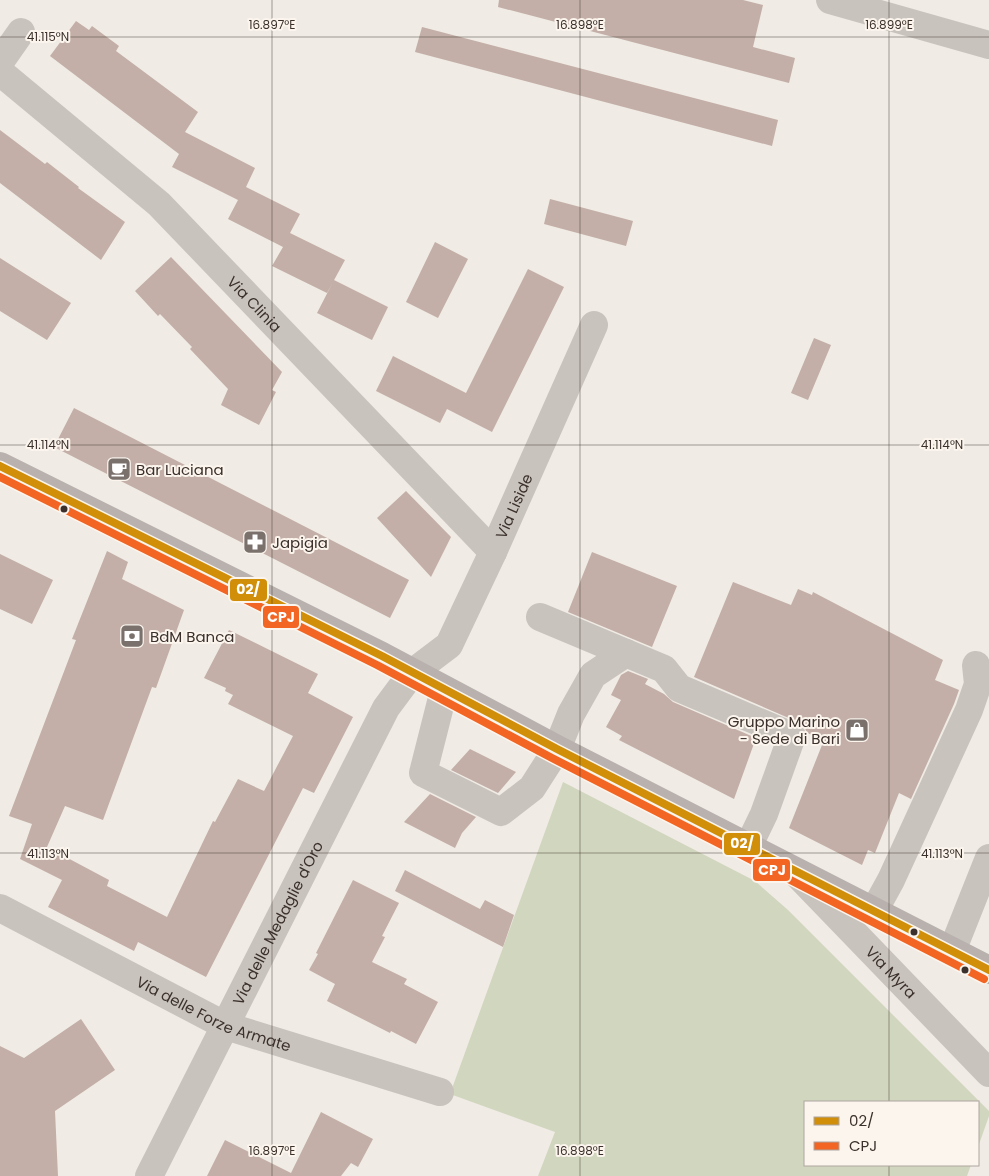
<svg xmlns="http://www.w3.org/2000/svg" width="989" height="1176" font-family="Poppins,sans-serif">
  <style>
    .green { fill: #d1d6bf }
    .building { fill: #c3afa7 }
    .lines { fill: none; stroke-linecap: round; stroke-linejoin: round }
    .minor { stroke: #c9c3be; stroke-width: 28 }
    .major { stroke: #b8b1ad; stroke-width: 28 }
    .bus-1-casing { stroke: #fbf5ee; stroke-width: 11 }
    .bus-2-casing { stroke: #fbf5ee; stroke-width: 11 }
    .bus-1 { stroke: #d18e09; stroke-width: 8 }
    .bus-2 { stroke: #f26522; stroke-width: 8 }
    .ticks { fill: none; stroke: #3b302b; stroke-width: 1; stroke-opacity: 0.45 }
    .bus-dot { fill: #3b302b; stroke: #fbf5ee; stroke-width: 2 }
    .labels { text-anchor: middle; dominant-baseline: central; stroke-width: 4; stroke-linejoin: round; paint-order: stroke }
    .street-label { font-size: 15px; fill: #3b302b; stroke: #fbf5ee }
    .poi-label { font-size: 15px; fill: #3b302b; stroke: #fbf5ee; text-anchor: start }
    .ticks-label { font-size: 12px; text-anchor: middle; fill: #3b302b; stroke: #fbf5ee; stroke-width: 4; stroke-linejoin: round; paint-order: stroke }
    .line-badge { stroke: #fbf5ee; stroke-width: 2 }
    .badge-label { font-size: 14px; text-anchor: middle; font-weight: bold; fill: #fff }
  </style>
  <rect width="100%" height="100%" fill="#f0ebe5"/>
  <path class="green" d="M563,782L755,881L788,910L989,1111V1116L978,1147V1102H805V1165H971L967,1176H538L555,1132L450,1094Z"/>
  <path class="building" d="M499,0H743L763,5L753,47L795,58L789,83L498,7Z
    M76,21L89,30L92,26L119,46L116,51L198,112L185,132L255,168L246,187L300,214L290,233L345,260L327,293L272,266L283,247L228,219L238,200L172,167L179,154L50,56Z
    M422,27L778,120L772,146L415,52Z
    M0,130L45,164L47,162L79,187L78,188L125,222L101,260L0,183Z
    M550,199L633,221L626,246L544,224Z
    M435,242L468,259L438,318L406,302Z
    M171,257L282,372L272,390L276,392L259,425L221,405L228,389L190,349L192,347L160,314L158,316L135,291Z
    M0,258L71,303L47,340L0,311Z
    M528,269L564,287L492,432L447,409L440,423L376,391L393,356L466,393Z
    M334,280L388,307L372,340L317,313Z
    M814,338L831,345L808,400L791,393Z
    M74,408L409,580L390,618L54,447Z
    M406,491L451,537L431,577L377,518Z
    M107,551L128,562L122,579L184,610L156,688L152,687L103,820L65,806L47,847L109,880L107,886L167,917L213,821L215,822L238,779L264,791L293,736L228,704L233,695L225,691L226,688L204,678L229,630L318,674L308,693L353,717L314,793L303,788L206,977L138,942L134,951L48,907L62,880L20,859L32,824L9,816L76,640L72,639Z
    M592,552L677,586L652,647L568,612Z
    M0,554L53,580L32,624L0,609Z
    M733,582L791,605L798,589L812,595L813,592L943,660L935,680L959,690L954,704L911,799L899,793L875,853L868,850L862,865L789,828L824,740L807,733L804,726L798,722L694,677Z
    M628,671L648,679L645,684L664,694L673,702L756,738L734,799L619,740L622,736L606,727L621,700L611,695L621,675Z
    M470,749L516,772L498,793L451,770Z
    M430,794L476,817L462,833L455,848L404,822Z
    M405,870L480,909L485,900L514,915L503,947L395,891Z
    M353,880L399,903L382,936L385,937L372,962L407,979L404,984L438,1002L416,1044L391,1031L390,1033L327,1001L335,984L309,970L318,954L316,953Z
    M81,1019L115,1070L55,1111L58,1176H0V1046L24,1058Z
    M321,1112L373,1139L358,1167L351,1163L341,1176H207L225,1140L291,1173Z"/>
  <g class="lines">
    <g class="minor">
      <path d="M830,0L989,45"/>
      <path d="M0,62L21,32"/>
      <path id="s1" d="M0,72L159,204L493,552"/>
      <path d="M540,617L664,669L679,688L792,736L764,814L748,847"/>
      <path d="M444,690L423,773L501,812L532,788L557,749L571,714L593,675L626,653"/>
      <path id="s2" d="M797,874L989,1073"/>
      <path id="s3" d="M0,908L226,1026L440,1092"/>
      <path d="M874,911L891,880L969,710L978,684L976,665"/>
      <path d="M952,951L989,858"/>
      <path id="s4" d="M149,1176L386,708L412,673L449,645L493,552L594,325"/>
    </g>
    <path class="major" d="M0,466L382,656L557,749L989,970"/>
    <g class="bus-1-casing">
      <path id="bus-1" d="M0,466L382,656L557,749L989,970"/>
    </g>
    <g class="bus-2-casing">
      <path id="bus-2" d="M0,477L377,665L552,758L984,979"/>
    </g>
    <use href="#bus-1" class="bus-1"/>
    <use href="#bus-2" class="bus-2"/>
  </g>
  <path class="ticks" d="M272,0V1176M580,0V1176M889,0V1102M0,37H989M0,445H989M0,853H989M889,1165V1176"/>
  <defs>
    <g id="cafe-square" transform="scale(1.25)"><rect x="-9" y="-9" width="18" height="18" rx="4" fill="#7a716c" stroke="#fbf5ee"/><path d="M-5.5-4.5H6V0H3Q3 3.5 0 3.5H-2.5Q-5.5 3.5-5.5 0ZM3-3.2v2h1.7v-2ZM-6 4.5H4V6H-6Z" fill="#fff"/></g>
    <g id="pharmacy-square" transform="scale(1.25)"><rect x="-9" y="-9" width="18" height="18" rx="4" fill="#7a716c" stroke="#fbf5ee"/><path d="M-2-6h4v4h4v4h-4v4h-4v-4h-4v-4h4Z" fill="#fff"/></g>
    <g id="bank-square" transform="scale(1.25)"><rect x="-9" y="-9" width="18" height="18" rx="4" fill="#7a716c" stroke="#fbf5ee"/><path d="M-6-4H6V4H-6ZM0-2.3a2.3 2.3 0 1 0 0 4.6a2.3 2.3 0 1 0 0-4.6Z" fill="#fff"/></g>
    <g id="shop-square" transform="scale(1.25)"><rect x="-9" y="-9" width="18" height="18" rx="4" fill="#7a716c" stroke="#fbf5ee"/><path d="M-5-2.5h2.3a2.7 3.5 0 0 1 5.4 0H5L5.5 6h-11ZM-1.5-2.5h3a1.5 2.3 0 0 0-3 0Z" fill="#fff"/></g>
  </defs>
  <g fill-rule="evenodd">
    <use href="#cafe-square" x="119" y="469"/>
    <use href="#pharmacy-square" x="255" y="542"/>
    <use href="#bank-square" x="132" y="636"/>
    <use href="#shop-square" x="857" y="730"/>
  </g>
  <g class="bus-dot">
    <circle cx="64" cy="509" r="4.5"/>
    <circle cx="914" cy="932" r="4.5"/>
    <circle cx="965" cy="970" r="4.5"/>
  </g>
  <g class="labels">
    <g class="street-label">
      <text stroke="none"><textPath href="#s1" startOffset="345">Via Clinia</textPath></text>
      <text stroke="none"><textPath href="#s4" startOffset="768">Via Liside</textPath></text>
      <text stroke="none"><textPath href="#s4" startOffset="284">Via delle Medaglie d'Oro</textPath></text>
      <text stroke="none"><textPath href="#s2" startOffset="136">Via Myra</textPath></text>
      <text stroke="none"><textPath href="#s3" startOffset="239">Via delle Forze Armate</textPath></text>
    </g>
    <g class="poi-label">
      <text x="136" y="469">Bar Luciana</text>
      <text x="272" y="542">Japigia</text>
      <text x="150" y="636">BdM Banca</text>
      <text x="840" y="721" text-anchor="end">Gruppo Marino<tspan x="840" dy="17">- Sede di Bari</tspan></text>
    </g>
  </g>
  <g class="ticks-label">
    <text x="272" y="29">16.897°E</text>
    <text x="580" y="29">16.898°E</text>
    <text x="889" y="29">16.899°E</text>
    <text x="48" y="41">41.115°N</text>
    <text x="48" y="449">41.114°N</text>
    <text x="942" y="449">41.114°N</text>
    <text x="48" y="858">41.113°N</text>
    <text x="942" y="858">41.113°N</text>
    <text x="272" y="1155">16.897°E</text>
    <text x="580" y="1155">16.898°E</text>
  </g>
  <g class="line-badge">
    <rect x="229" y="578" width="39" height="24" rx="5" fill="#d18e09"/>
    <rect x="262" y="605" width="38" height="24" rx="5" fill="#f26522"/>
    <rect x="723" y="832" width="38" height="24" rx="5" fill="#d18e09"/>
    <rect x="752" y="858" width="39" height="24" rx="5" fill="#f26522"/>
  </g>
  <g class="badge-label">
    <text x="248" y="594">02/</text>
    <text x="281" y="622">CPJ</text>
    <text x="742" y="848">02/</text>
    <text x="772" y="875">CPJ</text>
  </g>
  <rect x="804" y="1101" width="175" height="65" fill="#fbf5ee" stroke="#aea6a0"/>
  <rect x="814" y="1117" width="25" height="8" fill="#d18e09" stroke="#aea6a0"/>
  <text x="849" y="1126" font-size="15" fill="#3b302b">02/</text>
  <rect x="814" y="1142" width="25" height="8" fill="#f26522" stroke="#aea6a0"/>
  <text x="849" y="1151" font-size="15" fill="#3b302b">CPJ</text>
</svg>
